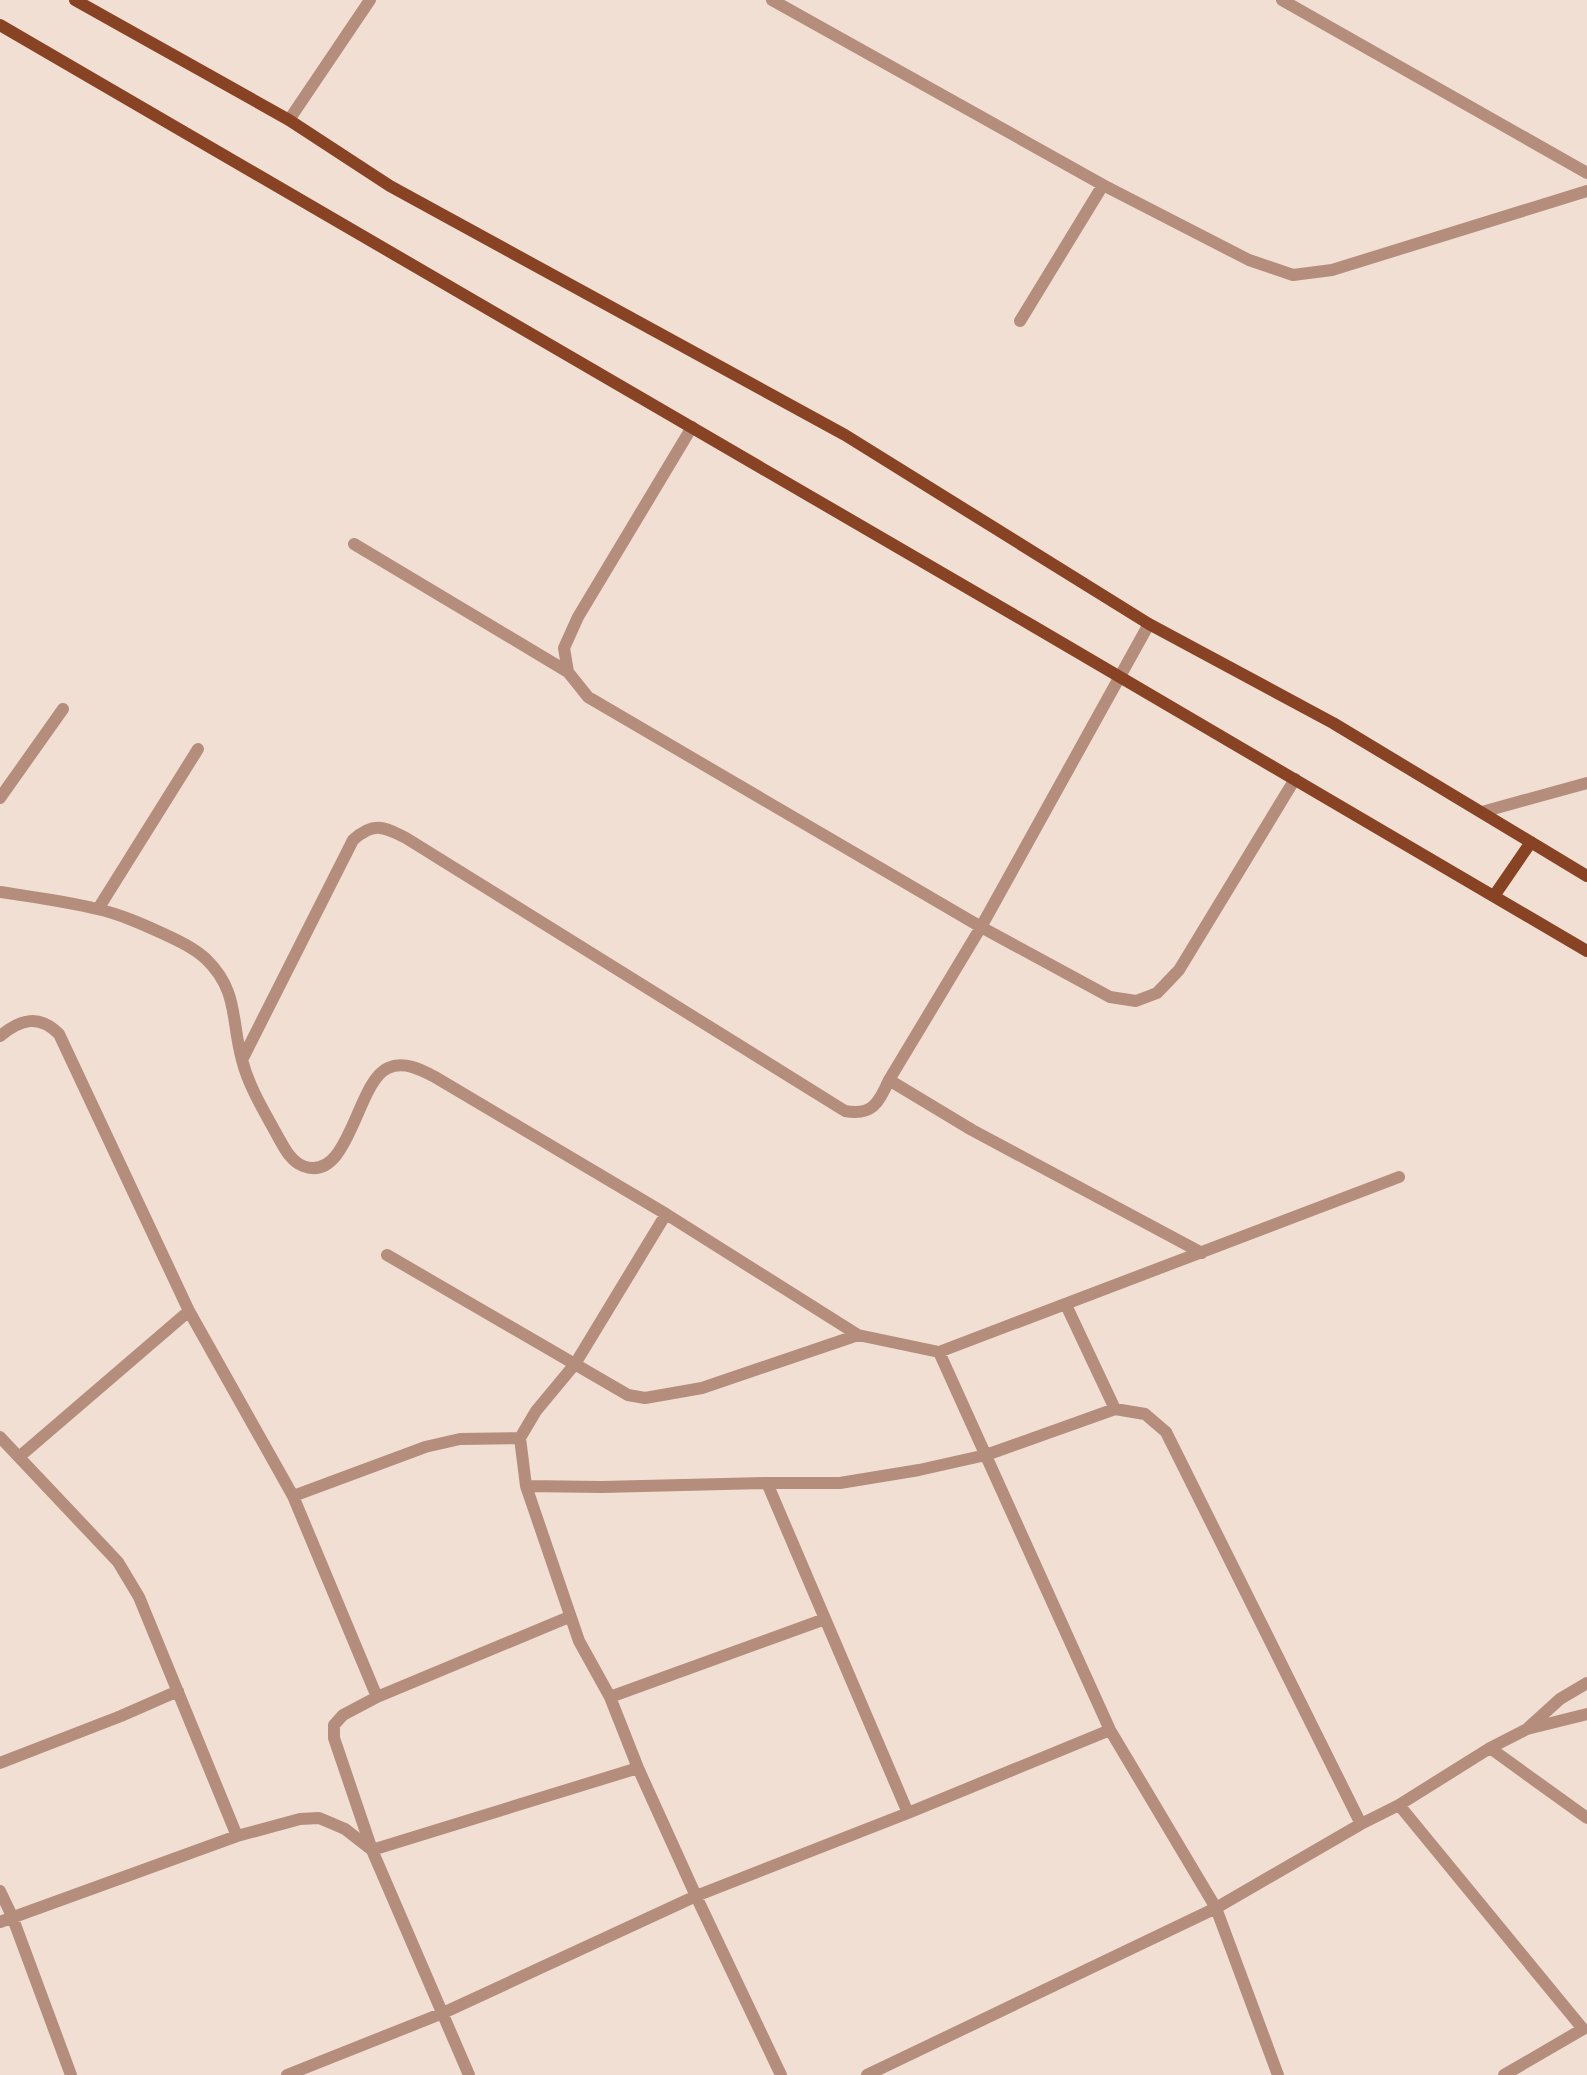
<svg xmlns="http://www.w3.org/2000/svg" width="1587" height="2075" font-family="Karla,sans-serif">
  <style>
    .lines { fill: none; stroke-linecap: round; stroke-linejoin: round }
    .lane { stroke: #b58d7c; stroke-width: 12 }
    .street { stroke: #b58d7c; stroke-width: 12 }
    .primary { stroke: #874324; stroke-width: 12 }
  </style>
  <rect width="100%" height="100%" fill="#f2dfd3"/>
  <g class="lines">
    <path class="lane" d="M1482,812L1587,783"/>
    <path class="street" d="M772,0L1103,185L1249,260L1293,275L1332,270L1587,191
      M1282,0L1587,173
      M289,120L370,0
      M1020,321L1103,185
      M692,427L578,617L564,648L568,672L588,697L981,927L1110,997L1136,1001L1157,993L1179,970L1295,779
      M354,544L568,672
      M0,798L63,709
      M0,892C32,897 65,901 97,909C120,914 142,924 164,934C179,941 194,948 206,959C239,991 231,1021 242,1060C249,1087 264,1111 277,1135C284,1147 290,1161 303,1166C350,1184 356,1082 388,1068C404,1061 420,1069 435,1077L666,1214L575,1364L536,1411L520,1438L526,1486L579,1641L610,1697L638,1768L696,1896L781,2075
      M98,909L198,749
      M0,1036C21,1019 39,1014 59,1034L189,1311L293,1496L425,1447L460,1439L520,1438
      M242,1060L353,840C373,822 383,826 406,838L845,1111C872,1116 879,1103 889,1080L981,927L1149,624
      M889,1080L972,1130L1202,1253
      M666,1214L858,1335
      M387,1255L628,1395L645,1398L702,1388L858,1335L939,1352
      M1066,1305L1115,1409
      M0,1437L118,1562L139,1597L237,1836
      M19,1457L189,1311
      M526,1486L602,1487L767,1483H840L919,1470L986,1455L1115,1409L1145,1414L1166,1432L1361,1824
      M293,1496L377,1697
      M569,1617L377,1697L343,1715L334,1725V1738L372,1850L638,1768
      M610,1697L825,1619
      M1527,1729L1560,1699L1587,1683
      M1490,1748L1587,1818
      M0,1763L121,1716L178,1691
      M1399,1805L1583,2029L1504,2075
      M908,1813L1110,1730
      M0,1891L12,1916L71,2075
      M0,1922L237,1836L300,1819L319,1818L331,1823L345,1829L372,1850L469,2075
      M287,2075L443,2013L696,1896L908,1813L767,1483
      M867,2075L1216,1908L1361,1824L1399,1805L1490,1748L1527,1729L1587,1714
      M1278,2075L1216,1908L1110,1730L939,1352L1399,1177"/>
    <path class="primary" d="M75,0L289,120L390,186L845,435L1149,624L1333,723L1587,876
      M0,25L1033,626L1587,951
      M1494,896L1531,842"/>
  </g>
</svg>
